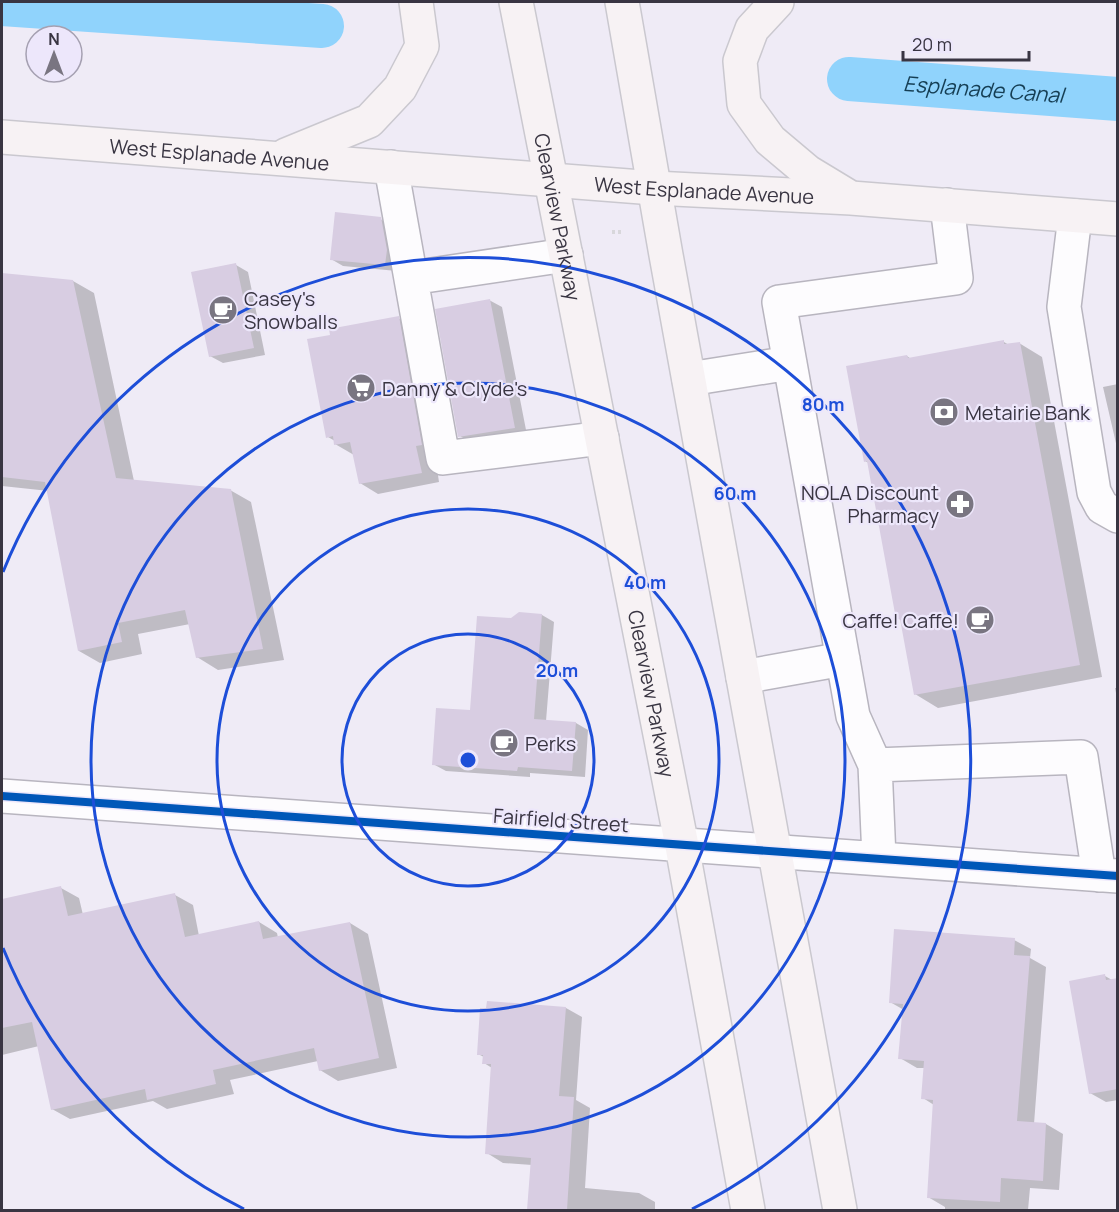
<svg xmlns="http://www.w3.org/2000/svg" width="1119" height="1212" font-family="Manrope,sans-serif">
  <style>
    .shadow { fill: #0003 }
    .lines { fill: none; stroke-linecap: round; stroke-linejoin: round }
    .canal { stroke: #90d3fc; stroke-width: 44 }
    .building { fill: #d8cde2 }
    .minor-casing { stroke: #b8b5bf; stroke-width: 36 }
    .major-casing { stroke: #cac8cf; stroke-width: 36 }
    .path { stroke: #d8d7db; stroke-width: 4; stroke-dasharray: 3 3; stroke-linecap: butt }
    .minor { stroke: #fdfcfe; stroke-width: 33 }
    .major { stroke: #f7f2f4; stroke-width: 33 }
    .cycleway-casing { stroke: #ede7fb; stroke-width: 11 }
    .cycleway { stroke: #0057b8; stroke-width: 8 }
    .ring { fill: none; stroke: #1d4ed8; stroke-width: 3 }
    .labels { text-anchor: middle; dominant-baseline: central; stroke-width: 4.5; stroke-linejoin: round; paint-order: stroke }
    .street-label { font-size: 20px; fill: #393542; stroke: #ede7fb }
    .poi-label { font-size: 20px; fill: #393542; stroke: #ede7fb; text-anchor: start }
    .water-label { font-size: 21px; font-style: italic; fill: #153e54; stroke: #ede7fb }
    .centre { fill: #1d4ed8; stroke: #ede7fb; stroke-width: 3 }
    .ring-label { font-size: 18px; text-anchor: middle; font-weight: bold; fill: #1d4ed8; stroke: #ede7fb; stroke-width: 4.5; stroke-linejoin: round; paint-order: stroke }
  </style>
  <rect width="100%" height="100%" fill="#efebf6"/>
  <path class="shadow" d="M380,219L393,226L397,271L343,266L331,259Z
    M236,265L248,272L265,355L223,363L210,356Z
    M2,274L73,281L94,293L134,481L230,490L251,502L284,660L218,670L197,657L190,624L138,634L142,654L100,663L79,651L49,491L2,486Z
    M489,300L502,307L527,435L472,443L460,436Z
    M398,318L416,328L439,482L378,494L360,483L354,455L335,444V441L328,437L331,336Z
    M1004,342L1009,345L1019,343L1042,357L1102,677L938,708L915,694L901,620L897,618L869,463L865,461L907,356L911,359Z
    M1118,384V452L1103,387Z
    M542,615L554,622L546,721L576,723L588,730L585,777L530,773V777L446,771L433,764L471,712L512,620Z
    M1115,688H1118V703Z
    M61,888L79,898L83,915L175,895L193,905L199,936L259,922L277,933L278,938L350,923L368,934L397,1068L338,1081L320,1070L318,1061L230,1080L234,1094L167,1109L153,1101L70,1119L52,1109L39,1046L2,1055V922L11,920Z
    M1014,940L1031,949L1030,958L1046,967L1034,1124H1046L1063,1134L1059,1190L1030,1188L1028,1210H945V1207L928,1197L934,1105L923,1098L925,1068H917L900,1058L904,1010L890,1002Z
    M1105,976L1112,980H1118V1100L1106,1102L1090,1093Z
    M488,1003L566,1008L582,1017L576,1100L590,1108L585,1188L639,1193L655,1202V1210H528L532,1165L503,1163L487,1153L492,1068L484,1063V1057L478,1054Z"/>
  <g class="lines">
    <g class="canal">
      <path d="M2,4L322,26"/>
      <path id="s1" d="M849,79L1118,99"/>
    </g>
  </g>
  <path class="building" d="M335,212L381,217L387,250L385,265L330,260Z
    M236,263L254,348L209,357L191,272Z
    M2,273L73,280L116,478L231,489L263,649L196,658L185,610L118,623L122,642L78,651L45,482L2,477Z
    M490,299L515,428L458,437L435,309Z
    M399,316L422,445L416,446L422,473L359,484L350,442L334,445L333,436L326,438L307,339L330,335L329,329Z
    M1004,340V344L1020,342L1080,665L914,695L900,619H896L867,461L864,462L846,366L907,355L908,358Z
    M519,612L542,614L534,719L576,722L572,771L518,767L517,771L432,765L436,708L470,710L477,616L511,618Z
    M61,886L68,916L175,893L185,937L259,921L263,939L350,922L379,1058L319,1071L314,1048L213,1070L216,1084L147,1100L145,1089L51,1110L32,1022L2,1028V899Z
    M894,929L1015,938L1014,955L1030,956L1017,1121L1046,1123L1043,1181L1001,1178L1000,1202L927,1198L933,1100L921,1099L924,1061L898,1059L903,1004L889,1003Z
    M1105,974L1106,980L1118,978V1089L1089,1094L1069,981Z
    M487,1001L566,1007L559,1096L574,1097L567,1210H527L531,1158L485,1154L491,1064H482L483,1055H477L480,1008H486Z"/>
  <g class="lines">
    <g class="minor-casing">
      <path id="minor" d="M391,167L443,458L602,438
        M1075,216L1064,307L1094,492L1102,507L1118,516
        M411,278L566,255
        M689,379L790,363
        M743,677L843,659
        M875,765L853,716L779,302L956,278L947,205
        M2,796L1118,876
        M879,858L875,765L1081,757L1099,875"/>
    </g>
    <g class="major-casing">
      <g id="major">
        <path id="s2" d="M516,2L682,846L748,1210"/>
        <path d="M622,2L666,255L840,1210"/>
        <path d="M777,2L752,29L740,61L744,104L770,140L808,172L846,195"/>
        <path id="s3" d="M2,137L654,188L851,198L1118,219"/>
        <path d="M286,155L369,121L400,88L422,46L416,2"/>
      </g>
    </g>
    <path class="path" d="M612,232H623"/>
    <use href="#minor" class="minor"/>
    <use href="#major" class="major"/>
    <g class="cycleway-casing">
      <path id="cycleway" d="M2,796L1118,876"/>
    </g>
    <use href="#cycleway" class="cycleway"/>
  </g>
  <g class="ring">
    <circle cx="468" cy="760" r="126"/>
    <circle cx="468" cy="760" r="251"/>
    <circle cx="468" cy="760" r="377"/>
    <path d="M244 1209A502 502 0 0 1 3 948M3 572A502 502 0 1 1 692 1209"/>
  </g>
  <defs>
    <g id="cafe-disc" transform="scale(1.5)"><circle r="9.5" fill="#797581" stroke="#ede7fb"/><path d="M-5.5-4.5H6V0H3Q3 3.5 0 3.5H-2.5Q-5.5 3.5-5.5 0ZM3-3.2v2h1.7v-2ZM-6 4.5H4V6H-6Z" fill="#fff"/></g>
    <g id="supermarket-disc" transform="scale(1.5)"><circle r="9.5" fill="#797581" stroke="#ede7fb"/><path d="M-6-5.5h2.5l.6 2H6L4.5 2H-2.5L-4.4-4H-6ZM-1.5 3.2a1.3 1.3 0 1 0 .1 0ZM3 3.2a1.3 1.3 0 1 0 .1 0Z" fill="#fff"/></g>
    <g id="bank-disc" transform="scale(1.5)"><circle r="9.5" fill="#797581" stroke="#ede7fb"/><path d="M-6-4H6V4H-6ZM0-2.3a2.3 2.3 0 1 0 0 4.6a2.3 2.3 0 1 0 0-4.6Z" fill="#fff"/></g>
    <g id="pharmacy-disc" transform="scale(1.5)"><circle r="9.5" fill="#797581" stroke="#ede7fb"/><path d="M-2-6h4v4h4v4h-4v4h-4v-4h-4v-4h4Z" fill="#fff"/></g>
  </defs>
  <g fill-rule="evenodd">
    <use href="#cafe-disc" x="223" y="310"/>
    <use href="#supermarket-disc" x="361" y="388"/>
    <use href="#bank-disc" x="944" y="412"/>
    <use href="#pharmacy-disc" x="960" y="504"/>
    <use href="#cafe-disc" x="980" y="620"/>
    <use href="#cafe-disc" x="504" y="743"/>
  </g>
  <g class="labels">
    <g class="street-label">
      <text stroke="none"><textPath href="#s3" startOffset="218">West Esplanade Avenue</textPath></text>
      <text stroke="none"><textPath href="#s3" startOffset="704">West Esplanade Avenue</textPath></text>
      <text stroke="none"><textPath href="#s2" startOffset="219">Clearview Parkway</textPath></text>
      <text stroke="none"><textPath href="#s2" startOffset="705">Clearview Parkway</textPath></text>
      <text transform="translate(561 820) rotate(4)">Fairfield Street</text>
    </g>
    <g class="poi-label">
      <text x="244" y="298">Casey's<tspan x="244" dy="23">Snowballs</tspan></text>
      <text x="382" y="388">Danny &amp; Clyde's</text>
      <text x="965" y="412">Metairie Bank</text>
      <text x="939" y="492" text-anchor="end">NOLA Discount<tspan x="939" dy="23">Pharmacy</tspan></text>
      <text x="959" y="620" text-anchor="end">Caffe! Caffe!</text>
      <text x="525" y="743">Perks</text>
    </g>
    <g class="water-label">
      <text stroke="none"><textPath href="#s1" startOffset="135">Esplanade Canal</textPath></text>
    </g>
  </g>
  <circle cx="468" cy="760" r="9" class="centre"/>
  <g class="ring-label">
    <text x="823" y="411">80 m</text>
    <text x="735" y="500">60 m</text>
    <text x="645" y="589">40 m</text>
    <text x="557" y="677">20 m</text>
  </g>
  <rect width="1119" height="1212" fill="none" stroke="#393542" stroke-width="6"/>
  <g transform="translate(54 54)"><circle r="28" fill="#ede7fb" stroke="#a5a0b1" stroke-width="1.5"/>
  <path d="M0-4.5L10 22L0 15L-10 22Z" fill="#797581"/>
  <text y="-9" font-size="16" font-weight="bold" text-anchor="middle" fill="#393542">N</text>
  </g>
  <path d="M903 51v9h126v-9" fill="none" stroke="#393542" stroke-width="3"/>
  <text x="912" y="51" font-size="18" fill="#393542" stroke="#ede7fb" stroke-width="4.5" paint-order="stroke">20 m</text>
</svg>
